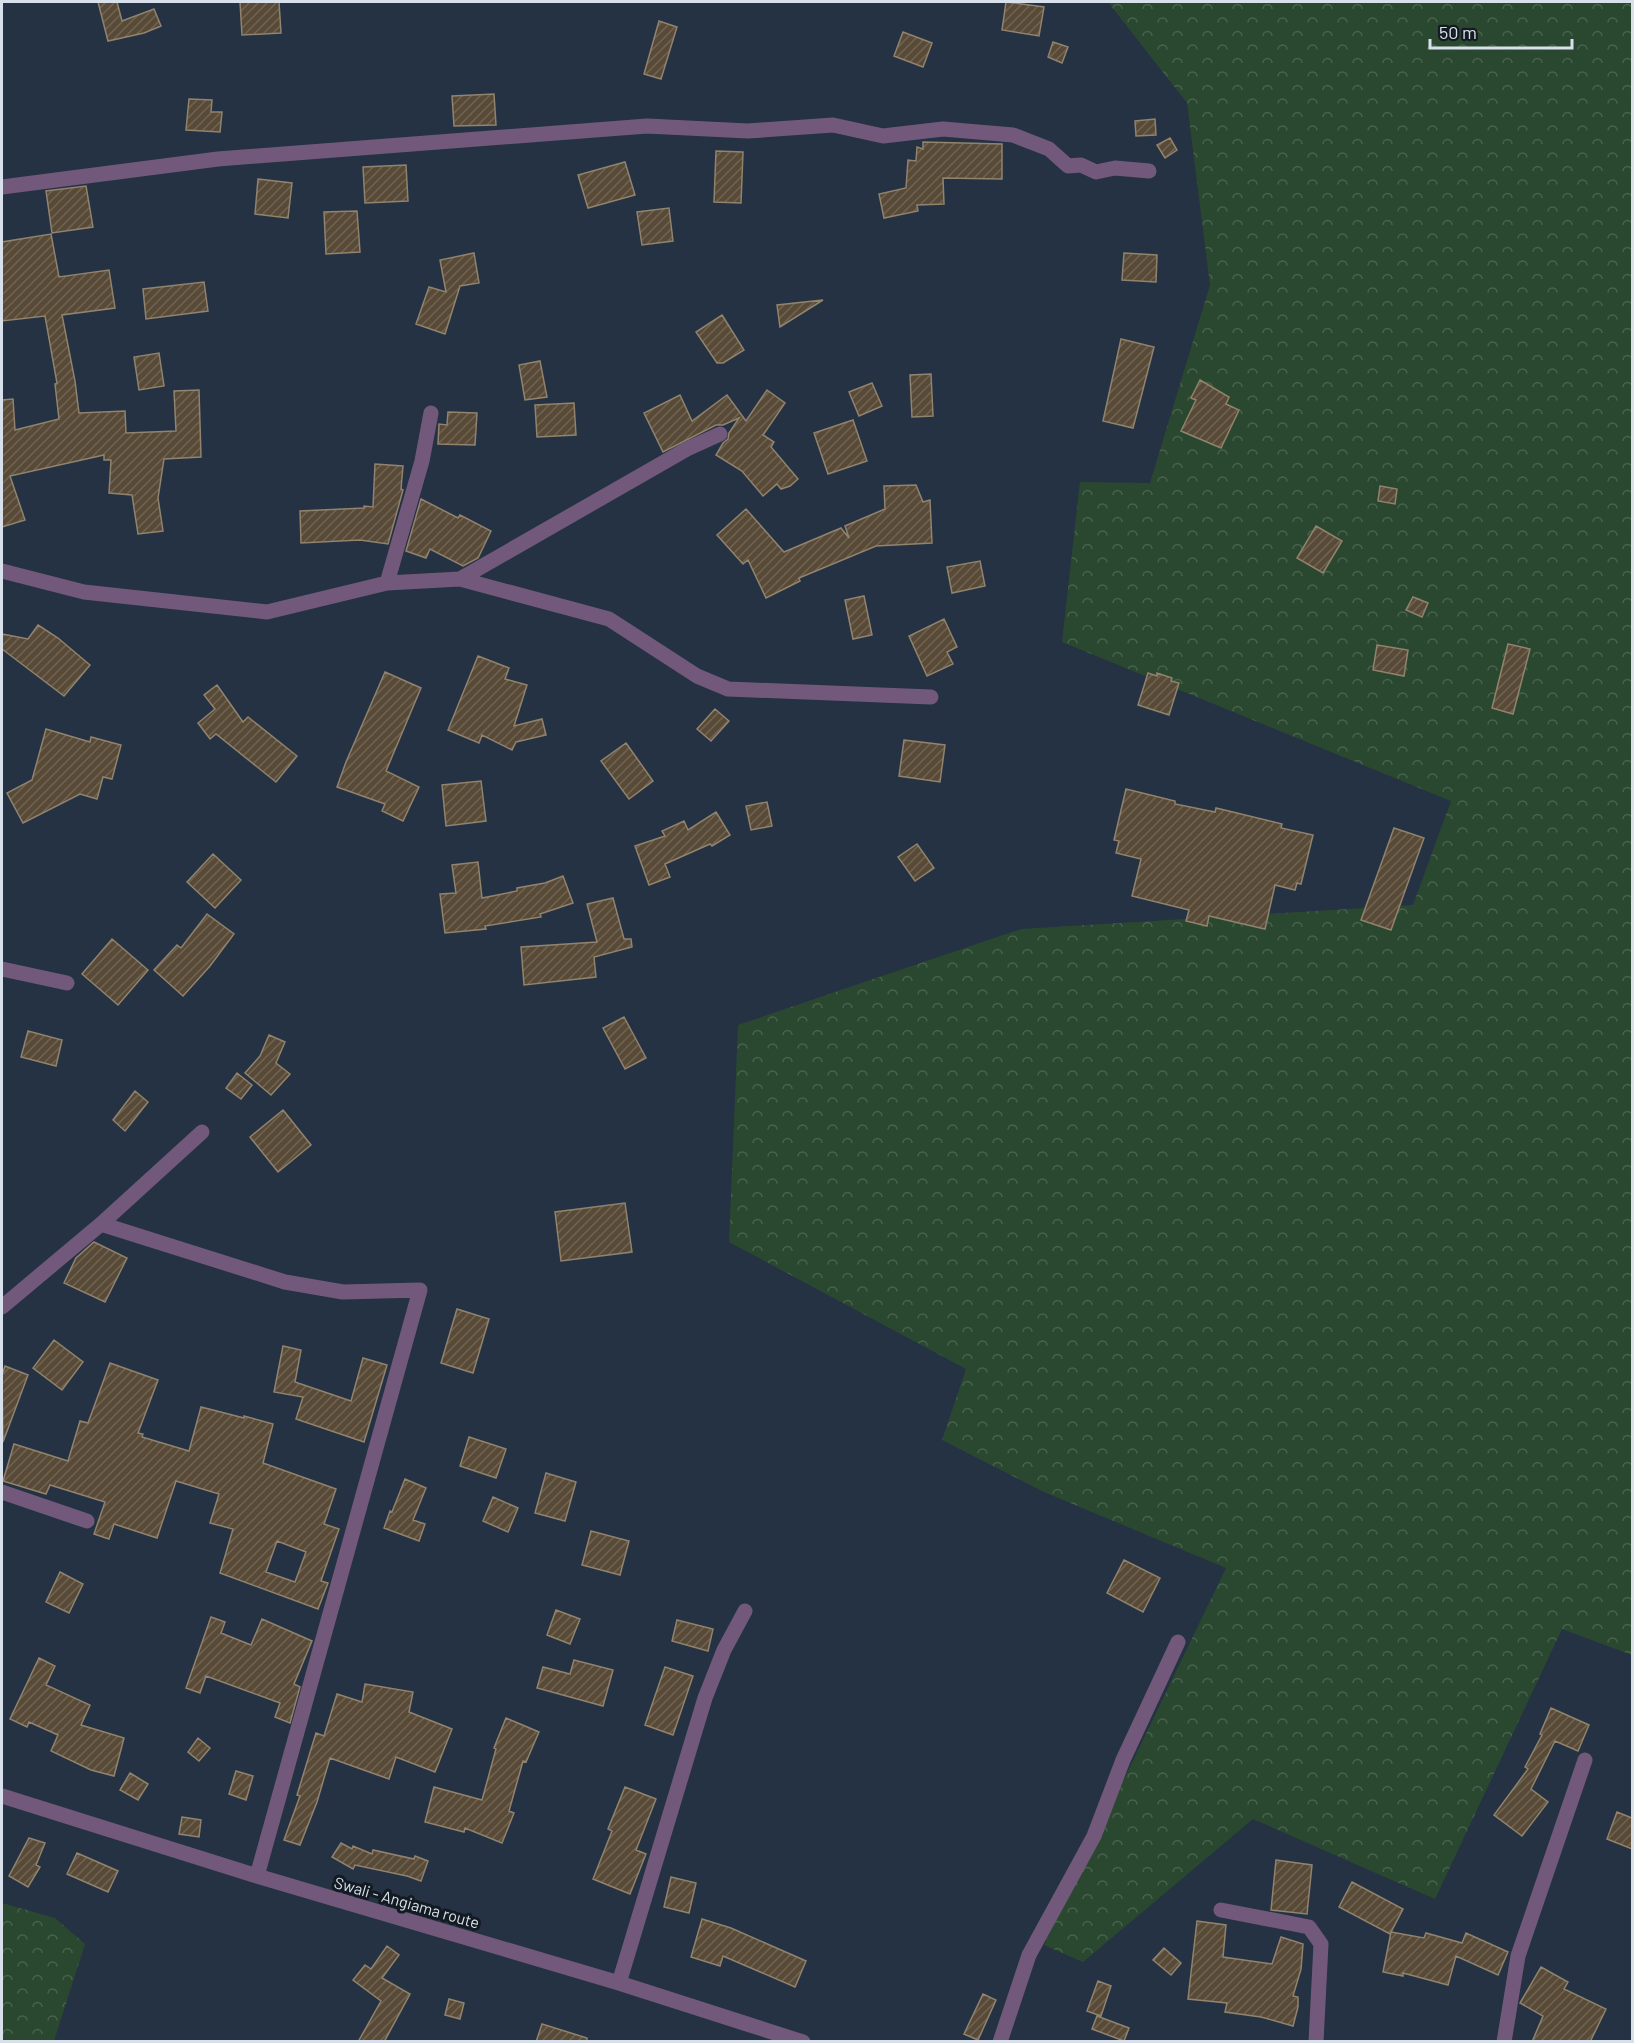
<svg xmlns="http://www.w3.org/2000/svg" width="1634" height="2043" font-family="Barlow,sans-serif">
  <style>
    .forest { fill: url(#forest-crowns) }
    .building { fill: url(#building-hatch); stroke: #91836d; stroke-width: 1.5; fill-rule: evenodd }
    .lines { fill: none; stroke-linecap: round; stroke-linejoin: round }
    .minor { stroke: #72597b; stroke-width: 15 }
    .labels { text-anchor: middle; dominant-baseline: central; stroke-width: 6; stroke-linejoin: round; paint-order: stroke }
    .street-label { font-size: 16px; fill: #d8e1eb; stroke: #131a21 }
  </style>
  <defs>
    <pattern id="forest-crowns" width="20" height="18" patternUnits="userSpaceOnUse" patternTransform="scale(1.5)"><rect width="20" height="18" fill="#2a482f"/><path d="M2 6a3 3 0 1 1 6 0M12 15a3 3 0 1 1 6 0" fill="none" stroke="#48624d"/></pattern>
    <pattern id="building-hatch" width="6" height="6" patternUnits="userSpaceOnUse" patternTransform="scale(1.5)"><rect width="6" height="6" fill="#584a37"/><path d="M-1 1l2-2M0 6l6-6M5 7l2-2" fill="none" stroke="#6f6454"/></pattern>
  </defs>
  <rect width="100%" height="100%" fill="#243243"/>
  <path class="forest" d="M1108,2H1632V1655L1562,1629L1435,1899L1253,1819L1083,1962L1044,1945L1226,1568L1044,1492L942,1440L966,1369L729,1242L738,1025L1021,929L1413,905L1451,801L1062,642L1080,482L1150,483L1210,285L1187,103Z
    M2,1903L55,1918L85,1944L54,2041H2Z"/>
  <path class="building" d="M98,2H117L122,21L154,9L161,26L144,33L108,41Z
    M240,2H279L281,33L242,35Z
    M1006,2L1044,7L1039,36L1002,30Z
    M659,21L677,27L661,79L644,74Z
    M903,32L932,43L923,67L894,56Z
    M1053,42L1068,47L1062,63L1048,57Z
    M494,94L496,125L454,126L452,96Z
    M189,99L212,100L211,112H222L220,132L186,130Z
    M1155,119L1156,135L1136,136L1135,121Z
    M1170,138L1177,150L1165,158L1157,145Z
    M923,142L1002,144V179L943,178L944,204L917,205L918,211L884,218L879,194L906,188L908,160L916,161L917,147L923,149Z
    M716,151L743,152L741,203L714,202Z
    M625,162L635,195L588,208L578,175Z
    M406,165L408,201L365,203L363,167Z
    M258,179L292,183L288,218L255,214Z
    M86,186L93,227L52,233L46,191Z
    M669,208L673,241L642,245L637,212Z
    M357,211L360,252L326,254L324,212Z
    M51,234L59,277L109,270L115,308L62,315L75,381L79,413L125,411L126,433L176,431L174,391L199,390L201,457L164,459L158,498L163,531L138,534L132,495L109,493L111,460H104V455L10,476L25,520L2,527V400L13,399L15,430L59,419L55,384L57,383L45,316L2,321V242Z
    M474,253L479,283L460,286L445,334L416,324L429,287L446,292L440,260Z
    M1124,253L1157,255L1156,282L1122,280Z
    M204,282L208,311L146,319L143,289Z
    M823,300L780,327L777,305Z
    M722,315L744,350L723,363H717L696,332Z
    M1121,339L1154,347L1133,428L1103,421Z
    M159,353L164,386L139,390L134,357Z
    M540,361L547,397L525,400L519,365Z
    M931,374L933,416L912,417L910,375Z
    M1200,380L1229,397L1226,404L1239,410L1221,448L1181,431L1196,400L1191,398Z
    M872,383L882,406L859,416L849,392Z
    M767,390L785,403L763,435L774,442L771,447L798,479L790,486L781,489L777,484L763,496L742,471L716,455L723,443L728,439L729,433L739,418L723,425H716L663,452L644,413L680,395L692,421L727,395L746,421Z
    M574,403L576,435L537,437L535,405Z
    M448,412L477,413L475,445L438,444L439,424L447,425Z
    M853,420L867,461L828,474L814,433Z
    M375,464L403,466L401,489L403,490L388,544L360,540L301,543L300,511L364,508V506L373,507Z
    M916,485L923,502L930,500L932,543L876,546L799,578L800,581L766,598L748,560L743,564L717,535L746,509L784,552L841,528L849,538L845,526L885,509L884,486Z
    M1380,486L1397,489L1395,504L1378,501Z
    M421,499L458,518L460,515L491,531L478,558L463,566L430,549L426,558L406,551Z
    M1316,526L1342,541L1323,573L1297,558Z
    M980,561L985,586L952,593L947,567Z
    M864,596L872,635L853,639L845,600Z
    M1413,597L1428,603L1422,617L1406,610Z
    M944,619L957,647L947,652L953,664L927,676L909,636Z
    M38,625L58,638L90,665L64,696L2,649V634L28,639Z
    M1508,644L1530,649L1513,714L1492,708Z
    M1377,645L1408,650L1404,676L1373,670Z
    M478,656L509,668L505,679L527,685L514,726L542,719L546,735L516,742L512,750L482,735L479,743L448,730Z
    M385,672L421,688L386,771L419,787L403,821L382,811L385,804L337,787L346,762Z
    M1148,673L1157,676V673L1172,678L1171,681L1179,683L1169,715L1138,705Z
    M217,685L243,722L248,717L297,756L276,782L216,734L210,739L198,723L215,709L204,695Z
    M715,709L729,721L711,741L697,729Z
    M46,729L90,742L91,737L121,745L112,779L103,777L97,799L80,794L23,823L7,793L32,780Z
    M904,740L945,745L940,782L899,776Z
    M626,743L653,781L629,799L601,761Z
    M481,781L486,821L446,826L442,785Z
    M1126,789L1175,801V804L1215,812L1216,808L1282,824L1281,828L1313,835L1301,884L1297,883L1295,890L1275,885L1265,929L1209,916L1207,926L1186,921L1189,910L1132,896L1141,859L1116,853L1119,841L1114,840Z
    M767,802L772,826L751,830L746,806Z
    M716,812L730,835L712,846L710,844L665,864L670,877L649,885L635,846L665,836L662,831L684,821L688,830Z
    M1394,828L1424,838L1391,930L1361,920Z
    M917,844L934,868L915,881L898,857Z
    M213,854L241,880L215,908L187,882Z
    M478,862L482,898L517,891V888L545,883L563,876L573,903L540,914L541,917L485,926L486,929L445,933L440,894L456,893L452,865Z
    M613,898L624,939H631L632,947L594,957L596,977L524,985L521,947L597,942L587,904Z
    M207,914L234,934L210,966L183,996L154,970L177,945L181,948Z
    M112,939L148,970L118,1005L82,974Z
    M624,1017L646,1058L625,1069L603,1028Z
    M28,1031L62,1040L56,1066L21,1057Z
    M269,1035L285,1042L276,1063L290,1074L271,1095L245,1073L260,1056Z
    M237,1073L252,1085L241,1099L226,1088Z
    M135,1091L148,1102L125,1131L113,1120Z
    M283,1110L311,1145L278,1172L250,1137Z
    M625,1203L632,1252L561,1261L555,1212Z
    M94,1242L127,1258L105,1302L64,1283L76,1258Z
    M457,1309L489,1319L473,1373L441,1363Z
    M54,1340L83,1362L62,1390L33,1368Z
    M283,1346L301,1350L295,1382L351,1401L363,1358L387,1365L364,1442L296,1419L303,1397L274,1392Z
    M110,1363L158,1380L138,1433L143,1434L142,1437L189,1451L201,1407L244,1418V1416L273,1424L263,1463L336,1489L324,1524L339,1529L321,1581L328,1583L318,1609L220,1573L233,1529L210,1523L219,1494L176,1481L157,1538L114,1524L109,1539L94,1534L105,1502L50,1485L46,1494L3,1481L14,1444L68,1461L80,1421L88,1423ZM277,1541L306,1552L295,1582L266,1572Z
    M5,1366L28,1375L3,1442L2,1375Z
    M469,1437L506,1449L496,1478L460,1466Z
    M546,1473L576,1482L565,1521L535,1513Z
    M405,1479L426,1488L413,1520L425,1524L419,1541L384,1528L390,1511L392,1512Z
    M493,1497L518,1508L508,1532L483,1521Z
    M591,1531L629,1541L620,1575L582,1565Z
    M1124,1560L1160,1578L1143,1612L1107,1593Z
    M60,1572L83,1584L69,1613L46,1602Z
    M556,1610L580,1619L570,1644L547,1635Z
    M211,1617L225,1622L221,1633L251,1645L262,1619L312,1641L294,1684L300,1687L290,1723L275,1717L280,1703L206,1676L200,1693L186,1688Z
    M677,1620L713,1629L708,1651L672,1641Z
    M39,1658L55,1666L46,1685L90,1705L81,1725L124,1738L114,1776L91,1770L51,1751L58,1735L29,1722L27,1727L10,1719Z
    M574,1660L613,1670L603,1706L537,1688L543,1667L570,1674Z
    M665,1667L693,1676L673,1735L645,1725Z
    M365,1684L413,1692L409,1712L452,1729L435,1772L396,1757L389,1779L330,1758L317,1802L300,1845L284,1840L300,1796L297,1795L316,1733L324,1736L337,1694L362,1702Z
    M1551,1708L1589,1725L1578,1751L1555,1741L1531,1789L1548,1802L1522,1836L1494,1815L1528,1769L1525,1767L1542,1735L1540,1734Z
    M506,1718L539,1732L526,1762L523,1761L509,1811L514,1813L502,1843L465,1828L464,1832L425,1822L434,1787L482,1800L496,1749L494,1748Z
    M198,1738L210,1748L199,1761L188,1752Z
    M236,1771L253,1776L246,1800L229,1794Z
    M130,1773L148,1784L138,1800L120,1790Z
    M625,1787L656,1799L636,1850L646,1854L630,1894L593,1879L612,1831L608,1829Z
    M1617,1812L1632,1818V1849L1607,1839Z
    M182,1817L201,1820L199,1837L179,1834Z
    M29,1838L45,1843L36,1865L40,1867L28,1887L9,1876Z
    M341,1843L352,1849L353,1846L372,1854L373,1850L414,1859L415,1856L428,1861L421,1881L407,1876L355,1865L353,1869L332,1857Z
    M77,1853L118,1871L108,1892L67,1874Z
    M1276,1860L1312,1865L1307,1914L1271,1910Z
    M671,1877L696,1883L689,1913L664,1907Z
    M1352,1882L1403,1909L1390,1934L1339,1907Z
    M702,1919L731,1928L806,1961L795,1987L723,1956L720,1966L691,1957Z
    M1197,1921L1226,1925L1223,1957L1272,1964L1281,1937L1303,1944L1301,1969L1293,1996L1298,1997V2007L1293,2026L1261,2017L1225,2012L1227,2003L1188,1999Z
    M1391,1932L1424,1938L1426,1933L1462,1943L1466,1933L1508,1952L1498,1975L1456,1956L1448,1985L1403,1973V1976L1383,1972Z
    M387,1946L399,1955L382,1978L410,1994L384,2042H358L381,2001L353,1980L365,1965L371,1969Z
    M1164,1948L1181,1963L1171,1975L1153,1960Z
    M1541,1967L1568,1982L1564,1989L1606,2009L1590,2042H1532L1543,2016L1520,2003Z
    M1098,1981L1111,1986L1101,2016L1087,2011Z
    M983,1994L996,2000L978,2040L964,2034Z
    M449,1999L464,2003L460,2019L445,2015Z
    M1097,2016L1129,2028L1124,2041L1092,2029Z
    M542,2024L587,2038V2042H536Z"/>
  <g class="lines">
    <path class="minor" d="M2,187L218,159L647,126L748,131L833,125L883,136L943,129L1013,135L1049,149L1068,166L1081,165L1096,172L1115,168L1149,171
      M2,571L84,592L267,612L387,583L460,579L687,449L720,434
      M460,579L609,619L697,676L728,689L931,697
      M387,583L422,461L431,413
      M2,969L67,983
      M101,1224L285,1282L343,1292L420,1290L257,1876
      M2,1307L101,1224L202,1132
      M2,1492L87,1521
      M2,1796L257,1876L619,1983L803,2042
      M1221,1910L1309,1927L1321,1944L1316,2042
      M619,1983L705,1698L724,1650L745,1611
      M1000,2042L1029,1955L1094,1836L1123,1760L1178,1642
      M1504,2042L1518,1956L1585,1760"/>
  </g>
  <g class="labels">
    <g class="street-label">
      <text transform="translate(407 1902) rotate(16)">Swali - Angiama route</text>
    </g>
  </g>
  <rect width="1634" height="2043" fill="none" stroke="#d8e1eb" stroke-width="6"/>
  <path d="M1430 39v9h142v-9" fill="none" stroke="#d8e1eb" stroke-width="3"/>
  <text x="1439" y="39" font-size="18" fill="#d8e1eb" stroke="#131a21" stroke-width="4.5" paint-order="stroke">50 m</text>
</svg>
